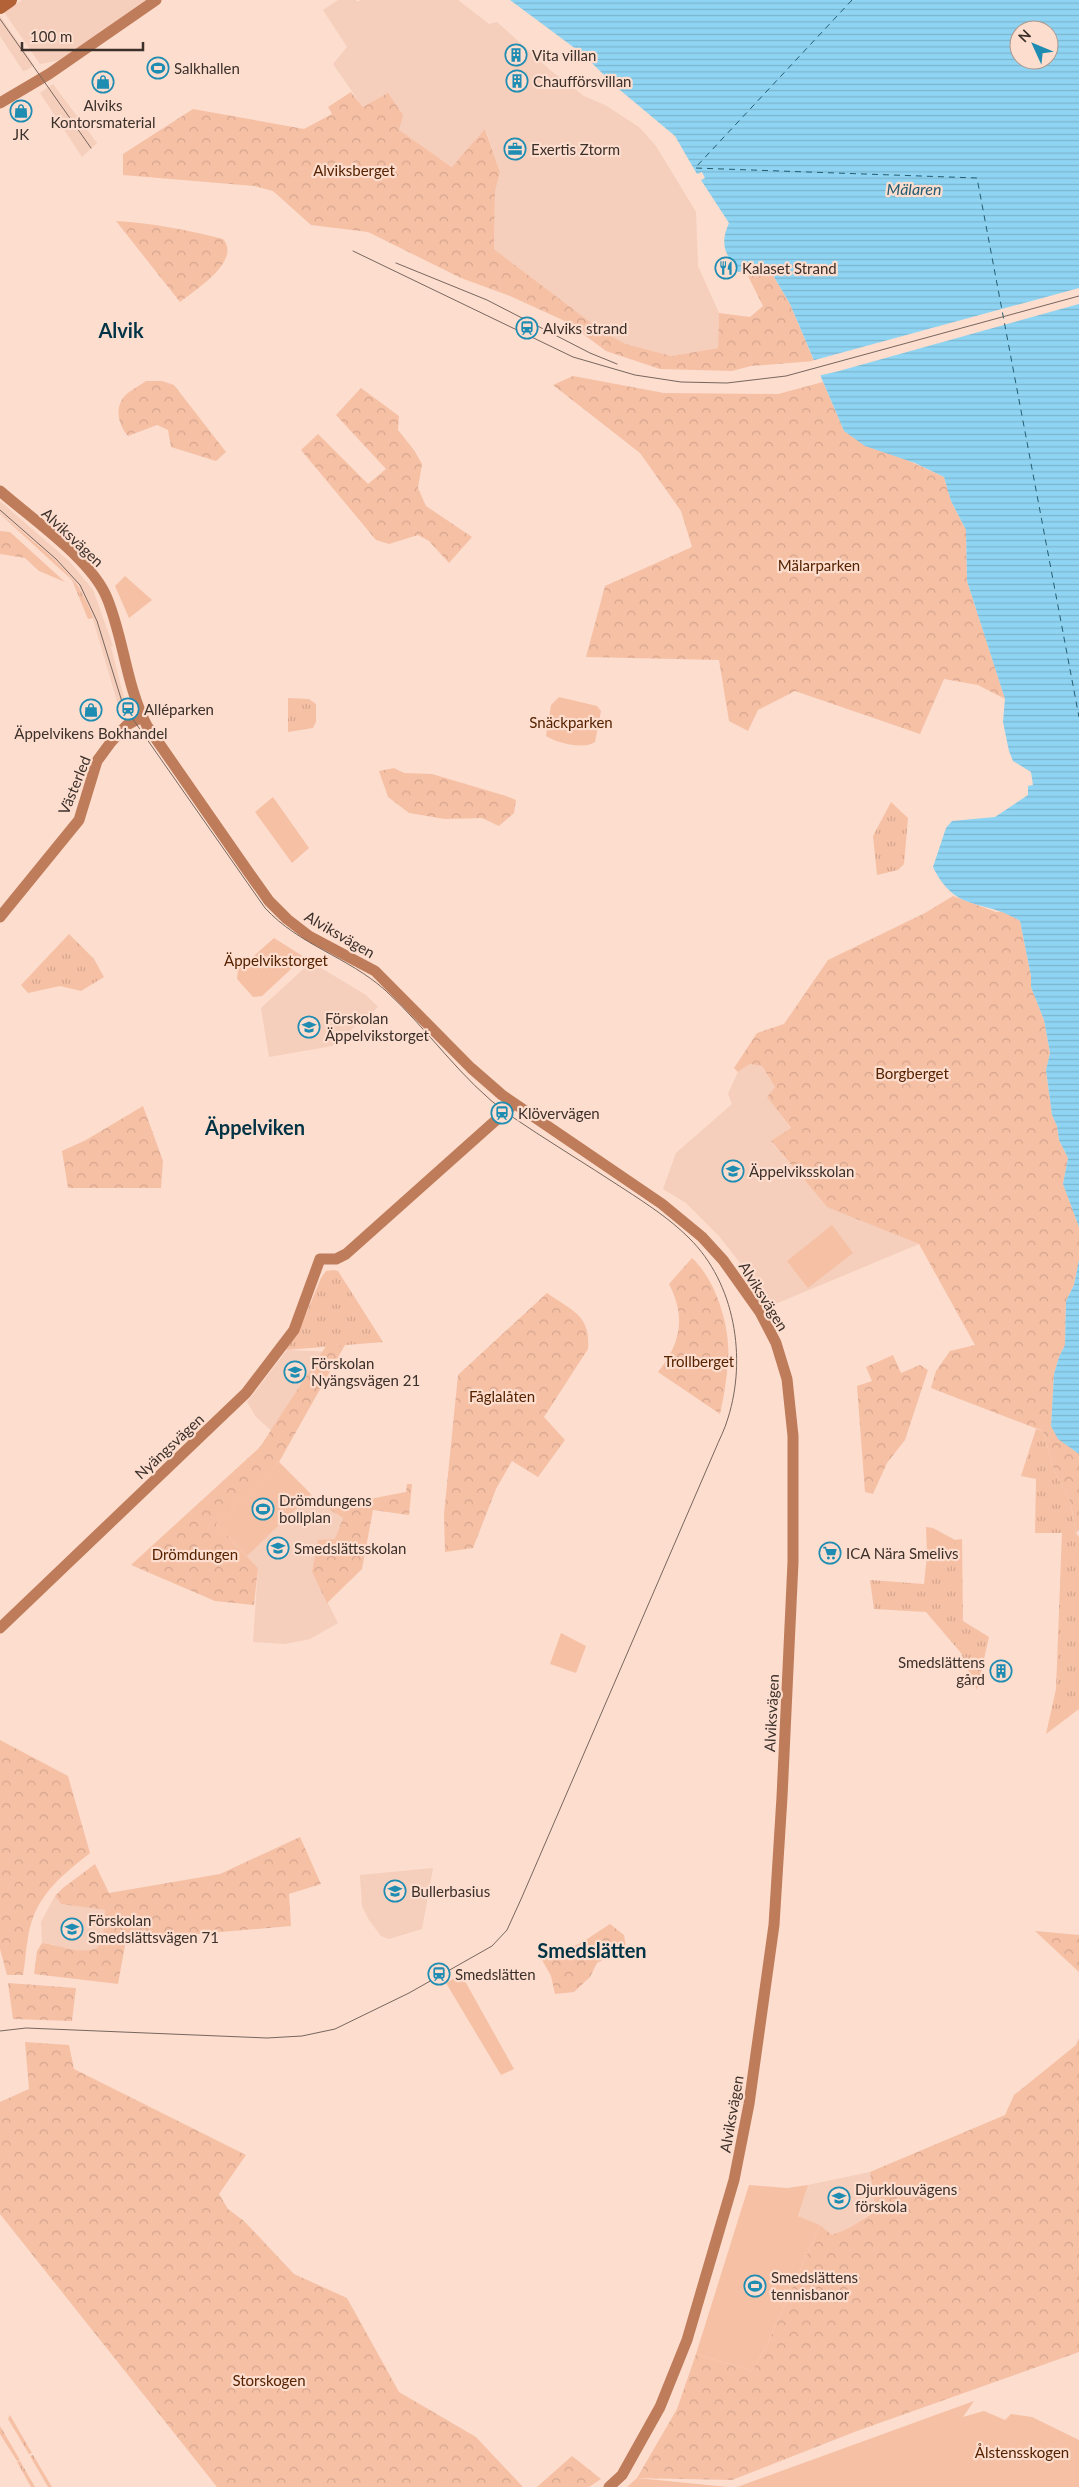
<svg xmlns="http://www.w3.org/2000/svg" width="1079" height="2487" font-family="Lato,sans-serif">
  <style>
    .built { fill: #f5cebc }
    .grass { fill: url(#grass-tufts) }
    .forest { fill: url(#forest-crowns) }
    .green { fill: #f6c0a5 }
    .water { fill: url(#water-rules); fill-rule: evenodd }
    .pier { fill: #fcddce }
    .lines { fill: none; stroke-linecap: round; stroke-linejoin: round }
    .ferry { stroke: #255c71; stroke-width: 1; stroke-dasharray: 6 5; stroke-linecap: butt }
    .secondary { stroke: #bf7c5a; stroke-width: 11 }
    .primary { stroke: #b36136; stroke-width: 14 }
    .tram { stroke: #77665e; stroke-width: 1 }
    .labels { text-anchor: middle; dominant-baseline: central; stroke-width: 4.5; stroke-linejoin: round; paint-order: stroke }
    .poi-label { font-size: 15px; fill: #3c302b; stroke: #fcddce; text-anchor: start }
    .park-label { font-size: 15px; fill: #562200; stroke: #fcddce }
    .street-label { font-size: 15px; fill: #3c302b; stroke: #fcddce }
    .water-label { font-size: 16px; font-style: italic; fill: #255c71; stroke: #fcddce }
    .district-label { font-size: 20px; font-weight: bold; fill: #003345; stroke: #fcddce }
  </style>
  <defs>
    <pattern id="grass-tufts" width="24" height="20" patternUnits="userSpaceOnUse" patternTransform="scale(1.25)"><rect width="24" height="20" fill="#f6c0a5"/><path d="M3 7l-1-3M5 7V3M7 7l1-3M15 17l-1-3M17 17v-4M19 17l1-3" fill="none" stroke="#d4a58e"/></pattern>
    <pattern id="forest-crowns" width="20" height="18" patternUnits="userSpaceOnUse" patternTransform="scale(1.25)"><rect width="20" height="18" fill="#f6c0a5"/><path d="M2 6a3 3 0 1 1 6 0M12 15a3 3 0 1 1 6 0" fill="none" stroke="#d4a58e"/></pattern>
    <pattern id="water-rules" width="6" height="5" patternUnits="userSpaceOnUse" patternTransform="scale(1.25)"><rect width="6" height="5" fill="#8fd4f2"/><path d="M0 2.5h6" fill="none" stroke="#7cb6d0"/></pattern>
  </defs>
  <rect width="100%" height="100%" fill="#fcddce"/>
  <path class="built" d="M22,0H148L60,60L40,64L4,12Z
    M338,0H356L357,2L361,0H458L489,24L497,22L550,70L584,96L605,105L639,127L656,146L696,212L698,266L719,313L718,348L673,356L626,344L602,332L494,249L495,192L500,172L486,130L453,167L363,107L333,64L347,47L323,10Z
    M0,16L34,65L27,70L23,71L0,36Z
    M53,84L97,143L82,157L40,93Z
    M0,501L70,562L93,590L113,646L111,647L126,706L119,708L90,609L85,598L64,570L0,514Z
    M311,962L366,995L378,1007L332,1046L269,1057L261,1008Z
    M750,1064L762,1066L775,1087L767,1097L791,1129L771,1142L826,1206L919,1244L773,1305L719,1236L686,1203L663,1189L676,1153L732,1104L728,1094L738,1072Z
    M287,1350L332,1352L275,1434L256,1417L247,1402Z
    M279,1462L318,1502L343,1518L335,1540L312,1572L338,1623L310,1639L285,1644L253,1642L258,1568L216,1524Z
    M433,1868L422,1929L389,1939L381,1936L369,1920L362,1906L360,1875Z
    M55,1896L61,1904L105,1910L103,1936L97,1948L84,1951L67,1950L53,1944L42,1943L41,1922Z
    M870,2172L876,2210L849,2228L832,2235L820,2225L798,2216L808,2185Z"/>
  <path class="grass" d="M0,514C34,543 80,573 93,618L88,619L72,580Z
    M288,698L309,699L316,704V722L313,728L288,732Z
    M891,802L908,818L904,864L898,870L877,875L873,836Z
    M69,934L94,959L104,977L81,991L60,986L28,993L21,985Z
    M334,1270L338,1271L383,1342L286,1350L301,1326L321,1278L326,1271Z
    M1036,1429L1043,1431L1054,1470L1071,1504L1076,1533L1079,1537V1709L1046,1734L1056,1689L1062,1533H1035L1036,1479L1021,1476Z
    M962,1539L963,1621L989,1637L977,1690L961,1653L926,1612L874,1609L870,1580L924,1584L927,1556L954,1557L955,1540Z
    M10,2415L32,2453L29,2454L8,2419Z
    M0,2426L20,2460L17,2461L0,2434Z
    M33,2455L52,2487H48L30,2456Z
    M20,2461L35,2487H31L17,2462Z"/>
  <path class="forest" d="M351,92L363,107L388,93L403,115L399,130L452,167L485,129L500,172L495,192L494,249L603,332L626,344L672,356L718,348L719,313L750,317L763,306L748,276L767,265L790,304L814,361L751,366L732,371L660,369L606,351L567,322L510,296L461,278L368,232L311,225L273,191L254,186L123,175V154L193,109L304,129L332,114L328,107Z
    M116,221C153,223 188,230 223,239C242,261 195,290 180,302Z
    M573,376L664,393L778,394L823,382L844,431L944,477L951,501L966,530L967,581L1005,699L978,685L944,679L920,734L795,691L758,710L748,731L729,721L719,660L586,657L605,586L692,547L681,511L640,453L553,385Z
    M146,381H162L174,385L226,452L216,461L171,447L168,430L157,425L128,436C120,427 114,411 123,398C127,392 139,386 146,381Z
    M361,388L399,416L398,430L414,450L422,464L418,488L426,506L472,537L449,563L429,541L418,535L389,544L376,540L301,450L318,434L368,484L386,469L336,415Z
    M0,531L10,532L65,582L39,571L25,558L0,554Z
    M394,768L404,773L432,774L506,796L516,800L514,813L499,826L482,818L445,819L409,813L388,797L379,771Z
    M953,896L996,912L1005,911L1020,921L1031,976V987L1044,1020L1050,1053L1046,1070L1052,1115L1057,1126L1059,1140L1068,1158L1063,1184L1079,1227V1260L1074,1285L1066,1301L1065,1345L1059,1357L1054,1374L1051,1426L1067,1445L1079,1454V1530L1076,1533L1071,1504L1054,1470L1043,1431L931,1388L936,1371L950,1351L975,1345L919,1244L827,1207L771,1141L791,1128L767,1097L775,1087L762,1066L750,1064L738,1072L734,1068L757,1033L784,1024L828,960L925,913Z
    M143,1106L163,1161L161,1188H68L62,1151L86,1140Z
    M692,1258C716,1280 731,1328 728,1360C727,1378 724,1396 720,1414L658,1372C681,1343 686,1317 669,1284Z
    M547,1293C572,1311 591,1315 588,1349L544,1417L565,1440L538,1477L512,1461L496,1489L473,1548L445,1552L444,1514L458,1375Z
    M345,1345L279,1462L216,1524L258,1568L254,1605L215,1601L131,1565L260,1447L326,1346Z
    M893,1355L901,1373L920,1365L928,1370L905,1440L887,1463L873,1494L865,1492L857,1386L872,1381L866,1367Z
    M407,1484H412L409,1515L373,1510L362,1569L327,1603L312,1572L318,1540L335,1539L343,1518L318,1502L341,1499L348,1503L406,1492Z
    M0,1740L68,1776L90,1853C65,1873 40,1892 31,1924C26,1940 26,1958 23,1975H7L0,1949Z
    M300,1837L321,1884L289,1894L291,1926L126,1940L118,1984L34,1974L37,1951L42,1943C63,1945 74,1955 97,1948L103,1936L105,1910L61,1904L55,1896L63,1888L95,1864L109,1893L220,1874Z
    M610,1924L624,1935L626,1947L597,1963L590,1977L574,1992L555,1994L551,1976L542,1960L581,1943Z
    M1035,1931L1079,1935V1972Z
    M8,1983L76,1988L72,2021L13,2019Z
    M1079,2038V2352L857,2431L732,2480L637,2478L677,2409L696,2354L752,2371L766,2347L820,2225L832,2235L849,2228L876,2211L870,2172L1005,2115L1014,2095L1076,2045Z
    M25,2042L69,2045L74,2069L246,2155L219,2194L228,2209L244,2221L294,2274L347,2298L399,2392L476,2437L523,2487H217L0,2214V2102L29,2089Z
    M572,2456L601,2479L589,2487H537Z"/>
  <path class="green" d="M125,576L152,600L129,618L115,586Z
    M559,697L597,706L601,711L595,742C584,750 557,743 546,736L551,705Z
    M273,797L309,848L292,863L255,812Z
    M274,938L304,957L262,996L253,997L237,979L238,970Z
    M832,1225L853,1253L808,1288L787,1261Z
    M279,1462L311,1494L247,1556L216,1524Z
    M926,1527L933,1528L955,1540V1557L927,1556Z
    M561,1633L586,1646L576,1673L550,1664Z
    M461,1974L514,2069L501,2075L446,1983Z
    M749,2185L787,2188L808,2185L798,2216L820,2225L766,2347L752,2371L696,2354Z
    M974,2401L963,2417L984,2411L1005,2420L1011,2414L1032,2417L1079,2440V2487H737Z
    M637,2478L728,2487H627Z"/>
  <path class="water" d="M510,0H1079V1227L1063,1184L1068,1158L1059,1140L1057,1126L1052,1115L1046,1070L1050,1053L1044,1020L1031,987V976L1020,921C984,898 956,914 933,867L946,828L952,821L995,817L1028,795V786L1033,785L1031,772L1013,761L1009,751L1003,722L1005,699L967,581L966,530L951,501L944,477L915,463L865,446L844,431L790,304L767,265L738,272C726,254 719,245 729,223L701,180L705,178L702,172L697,174L675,136L614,85L584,55ZM1019,30H1049V60H1019Z
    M1079,1260V1454L1058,1439L1051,1426L1054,1374L1059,1357L1065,1345L1066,1301L1074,1285Z"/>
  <path class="pier" d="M1079,288V304L839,371L818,376L811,361Z"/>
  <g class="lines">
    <path class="ferry" d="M852,0L695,168L977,178L1079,717"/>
    <path class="secondary" d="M0,103L49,74L156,0
      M0,491C32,519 92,560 107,598C124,639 126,686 147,726L247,870L269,901L287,919L309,936L375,971L471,1068L502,1095L662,1204L702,1237L723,1260L760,1312L776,1343L787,1379L793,1436V1562L782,1797L774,1925L749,2104L734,2180L687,2340L660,2407L622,2475L609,2487
      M0,917L79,820L97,761L111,742L127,725L142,717
      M0,1628L246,1393L294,1330L320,1259H336L346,1254L514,1104"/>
    <path class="primary" d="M0,7L10,0"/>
    <path class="tram" d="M0,19L91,148
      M353,251L573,357L635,375L681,382L727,383L786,376L1079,296
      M396,263L487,300L590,353L617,364
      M0,510L56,559L80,585L97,621L123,705L265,908C299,945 348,957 385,990C428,1029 461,1080 508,1114C546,1140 586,1164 624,1189C647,1204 670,1219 689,1238C735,1283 747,1358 728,1418C725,1429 719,1440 715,1450L522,1897L507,1930L492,1946L409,1993L335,2029L302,2036L267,2038L26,2028L0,2031"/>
  </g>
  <defs>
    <g id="building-ring" transform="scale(1.125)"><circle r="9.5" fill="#fcddce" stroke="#1f8cb2" stroke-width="1.5"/><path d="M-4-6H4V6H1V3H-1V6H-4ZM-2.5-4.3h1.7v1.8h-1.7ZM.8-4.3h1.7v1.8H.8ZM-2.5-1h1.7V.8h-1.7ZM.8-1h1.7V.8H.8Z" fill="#1f8cb2"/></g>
    <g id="stadium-ring" transform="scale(1.125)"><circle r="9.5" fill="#fcddce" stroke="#1f8cb2" stroke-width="1.5"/><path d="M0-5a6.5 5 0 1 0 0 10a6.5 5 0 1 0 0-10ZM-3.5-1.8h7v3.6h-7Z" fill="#1f8cb2"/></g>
    <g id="shop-ring" transform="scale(1.125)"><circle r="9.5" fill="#fcddce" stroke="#1f8cb2" stroke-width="1.5"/><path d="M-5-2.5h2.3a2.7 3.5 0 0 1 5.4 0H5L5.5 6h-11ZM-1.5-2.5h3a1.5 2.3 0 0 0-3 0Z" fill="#1f8cb2"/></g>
    <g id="office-ring" transform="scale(1.125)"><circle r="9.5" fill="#fcddce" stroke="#1f8cb2" stroke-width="1.5"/><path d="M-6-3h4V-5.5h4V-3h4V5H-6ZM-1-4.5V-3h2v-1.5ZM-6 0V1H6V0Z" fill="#1f8cb2"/></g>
    <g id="restaurant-ring" transform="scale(1.125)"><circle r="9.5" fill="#fcddce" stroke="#1f8cb2" stroke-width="1.5"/><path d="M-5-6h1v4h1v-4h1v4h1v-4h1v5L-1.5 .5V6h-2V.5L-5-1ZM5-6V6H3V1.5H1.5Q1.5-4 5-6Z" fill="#1f8cb2"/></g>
    <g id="station-ring" transform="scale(1.125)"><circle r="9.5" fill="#fcddce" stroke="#1f8cb2" stroke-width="1.5"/><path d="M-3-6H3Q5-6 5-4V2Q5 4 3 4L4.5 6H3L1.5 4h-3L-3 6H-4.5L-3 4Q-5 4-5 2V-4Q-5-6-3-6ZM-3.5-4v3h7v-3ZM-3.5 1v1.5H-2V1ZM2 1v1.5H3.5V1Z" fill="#1f8cb2"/></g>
    <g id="school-ring" transform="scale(1.125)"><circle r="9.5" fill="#fcddce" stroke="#1f8cb2" stroke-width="1.5"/><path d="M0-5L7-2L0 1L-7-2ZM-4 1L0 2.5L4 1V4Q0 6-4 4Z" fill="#1f8cb2"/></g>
    <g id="supermarket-ring" transform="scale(1.125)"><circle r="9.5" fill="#fcddce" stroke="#1f8cb2" stroke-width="1.5"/><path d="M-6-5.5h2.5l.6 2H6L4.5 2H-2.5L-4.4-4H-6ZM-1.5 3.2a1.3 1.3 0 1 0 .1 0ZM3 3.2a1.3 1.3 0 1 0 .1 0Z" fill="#1f8cb2"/></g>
  </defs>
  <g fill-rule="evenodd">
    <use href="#building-ring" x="516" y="55"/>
    <use href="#stadium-ring" x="158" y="68"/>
    <use href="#building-ring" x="517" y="81"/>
    <use href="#shop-ring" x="103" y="82"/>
    <use href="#shop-ring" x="21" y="111"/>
    <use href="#office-ring" x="515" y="149"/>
    <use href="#restaurant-ring" x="726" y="268"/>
    <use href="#station-ring" x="527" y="328"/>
    <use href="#station-ring" x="128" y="709"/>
    <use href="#shop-ring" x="91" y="710"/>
    <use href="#school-ring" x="309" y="1027"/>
    <use href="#station-ring" x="502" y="1113"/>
    <use href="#school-ring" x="733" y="1171"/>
    <use href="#school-ring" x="295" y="1372"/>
    <use href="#stadium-ring" x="263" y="1509"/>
    <use href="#school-ring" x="278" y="1548"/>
    <use href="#supermarket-ring" x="830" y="1553"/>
    <use href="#building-ring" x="1001" y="1671"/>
    <use href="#school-ring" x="395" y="1891"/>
    <use href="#school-ring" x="72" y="1929"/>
    <use href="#station-ring" x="439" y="1974"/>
    <use href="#school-ring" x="839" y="2198"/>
    <use href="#stadium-ring" x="755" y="2286"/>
  </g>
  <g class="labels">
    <g class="poi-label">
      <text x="532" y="55">Vita villan</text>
      <text x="174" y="68">Salkhallen</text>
      <text x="533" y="81">Chaufförsvillan</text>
      <text x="103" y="105" text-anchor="middle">Alviks<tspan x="103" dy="17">Kontorsmaterial</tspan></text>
      <text x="21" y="134" text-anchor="middle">JK</text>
      <text x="531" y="149">Exertis Ztorm</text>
      <text x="742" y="268">Kalaset Strand</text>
      <text x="543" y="328">Alviks strand</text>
      <text x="144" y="709">Alléparken</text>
      <text x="91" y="733" text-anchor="middle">Äppelvikens Bokhandel</text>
      <text x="325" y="1018">Förskolan<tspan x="325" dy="17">Äppelvikstorget</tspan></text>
      <text x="518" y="1113">Klövervägen</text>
      <text x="749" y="1171">Äppelviksskolan</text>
      <text x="311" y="1363">Förskolan<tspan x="311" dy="17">Nyängsvägen 21</tspan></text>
      <text x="279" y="1500">Drömdungens<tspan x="279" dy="17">bollplan</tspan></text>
      <text x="294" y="1548">Smedslättsskolan</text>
      <text x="846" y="1553">ICA Nära Smelivs</text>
      <text x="985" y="1662" text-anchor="end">Smedslättens<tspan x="985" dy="17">gård</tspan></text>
      <text x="411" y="1891">Bullerbasius</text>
      <text x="88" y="1920">Förskolan<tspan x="88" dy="17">Smedslättsvägen 71</tspan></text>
      <text x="455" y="1974">Smedslätten</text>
      <text x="855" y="2189">Djurklouvägens<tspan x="855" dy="17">förskola</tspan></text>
      <text x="771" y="2277">Smedslättens<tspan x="771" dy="17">tennisbanor</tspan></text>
    </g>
    <g class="park-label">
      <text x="354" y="170">Alviksberget</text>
      <text x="819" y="565">Mälarparken</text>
      <text x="571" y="722">Snäckparken</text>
      <text x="276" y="960">Äppelvikstorget</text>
      <text x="912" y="1073">Borgberget</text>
      <text x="699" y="1361">Trollberget</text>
      <text x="502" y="1396">Fåglalåten</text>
      <text x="195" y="1554">Drömdungen</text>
      <text x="269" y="2380">Storskogen</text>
      <text x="1022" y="2452">Ålstensskogen</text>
    </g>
    <g class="street-label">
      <text transform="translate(73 537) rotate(43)">Alviksvägen</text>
      <text transform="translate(74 785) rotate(-68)">Västerled</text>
      <text transform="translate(340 934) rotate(30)">Alviksvägen</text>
      <text transform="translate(764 1296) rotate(58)">Alviksvägen</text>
      <text transform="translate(169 1446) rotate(-43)">Nyängsvägen</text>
      <text transform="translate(771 1713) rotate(-87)">Alviksvägen</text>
      <text transform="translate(731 2114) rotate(-80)">Alviksvägen</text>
    </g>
    <g class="water-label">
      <text x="914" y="188">Mälaren</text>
    </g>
    <g class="district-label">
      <text x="121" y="330">Alvik</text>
      <text x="255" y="1127">Äppelviken</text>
      <text x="592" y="1950">Smedslätten</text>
    </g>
  </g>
  <g transform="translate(1034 45) rotate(314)"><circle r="24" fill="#fcddce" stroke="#af988d"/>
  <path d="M0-4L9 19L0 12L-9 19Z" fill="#1f8cb2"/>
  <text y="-8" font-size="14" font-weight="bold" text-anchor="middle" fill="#3c302b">N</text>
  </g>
  <path d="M22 42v8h121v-8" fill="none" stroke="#3c302b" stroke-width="2.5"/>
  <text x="30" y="42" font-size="15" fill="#3c302b" stroke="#fcddce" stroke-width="4" paint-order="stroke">100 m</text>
</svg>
